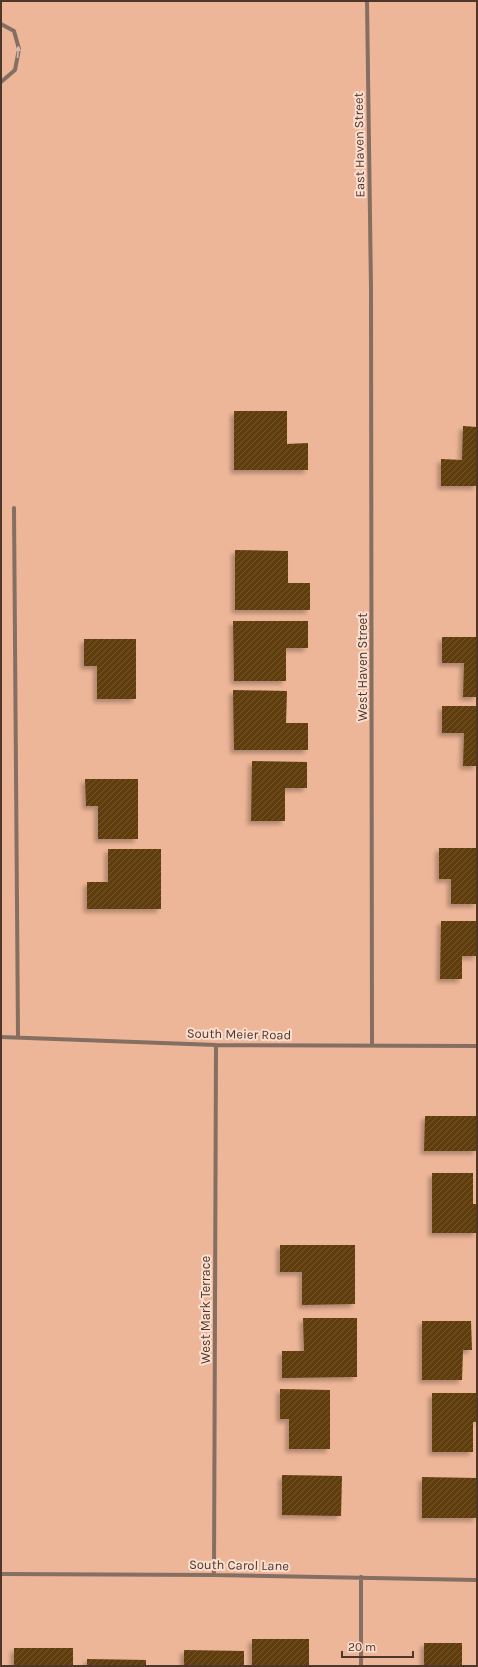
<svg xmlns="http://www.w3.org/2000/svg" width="478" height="1667" font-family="Karla,sans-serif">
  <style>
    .building { fill: url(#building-hatch); filter: url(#shadow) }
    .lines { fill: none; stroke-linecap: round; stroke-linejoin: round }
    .minor { stroke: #856e62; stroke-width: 4 }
    .oneway { fill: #d8bcae }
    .labels { text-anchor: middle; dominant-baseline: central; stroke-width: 4; stroke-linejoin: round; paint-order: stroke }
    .street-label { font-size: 13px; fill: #4e372a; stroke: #fbdecf }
  </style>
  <defs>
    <pattern id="building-hatch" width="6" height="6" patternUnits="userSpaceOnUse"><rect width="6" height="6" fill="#5f3c0b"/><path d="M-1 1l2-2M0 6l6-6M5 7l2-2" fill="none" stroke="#74572f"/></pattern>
    <filter id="shadow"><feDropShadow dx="-3.5" dy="3.5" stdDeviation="2" flood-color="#0004"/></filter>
  </defs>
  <rect width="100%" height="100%" fill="#eeb698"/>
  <path class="building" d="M234,411H287V444L308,443V470H234Z
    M463,426L477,427V486H441V459L462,460Z
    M235,550L288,551V583H310V610H235Z
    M233,621H308V648H286V681H234Z
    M442,637H477V697H463L464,663H442Z
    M84,639H136V699H97V666H84Z
    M233,690L287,691L286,723H308V750H234Z
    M442,706H477V766H463L464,733H442Z
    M252,761L307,762V788H285V821H251Z
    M85,779H138V839H98V806H86Z
    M439,848H477V904H451V879H439Z
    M108,849H161V909H87V882H108Z
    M441,921H477V956H462V979H440Z
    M425,1116H477V1151H424Z
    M432,1173H473V1204H477V1233H432Z
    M280,1245H355V1304L302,1305V1272H280Z
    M303,1318H357V1377L282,1378V1351H304Z
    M422,1321H471L472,1350H463L462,1380H422Z
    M280,1389L330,1390V1449H289V1419H280Z
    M432,1393H477V1422H473V1452H432Z
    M282,1475L342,1476L341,1516L282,1515Z
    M422,1477L477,1478V1518H422Z
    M252,1639H309V1666H252Z
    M424,1643H462V1666H424Z
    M14,1648H73V1666H14Z
    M184,1650L244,1651V1666H184Z
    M87,1659L146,1660V1666H87Z"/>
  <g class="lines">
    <path class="minor" d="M367,1L371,288L372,1045
      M1,24L14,31L19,49L15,70L1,82
      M14,508L18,1037
      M1,1037L216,1045L477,1046
      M1,1574L214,1575L477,1580
      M214,1575L216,1045
      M361,1577V1666"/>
  </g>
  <defs><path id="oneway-solid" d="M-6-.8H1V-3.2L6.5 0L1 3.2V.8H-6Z"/></defs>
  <use class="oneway" href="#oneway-solid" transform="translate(18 52) rotate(-85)"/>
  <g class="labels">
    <g class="street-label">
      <text transform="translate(359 145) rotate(-91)">East Haven Street</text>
      <text transform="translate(362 667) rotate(-90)">West Haven Street</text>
      <text transform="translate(239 1034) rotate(1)">South Meier Road</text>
      <text transform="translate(205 1310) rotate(-90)">West Mark Terrace</text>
      <text transform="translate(239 1565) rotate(1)">South Carol Lane</text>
    </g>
  </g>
  <rect width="478" height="1667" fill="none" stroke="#4e372a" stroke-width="4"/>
  <path d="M342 1651v6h71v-6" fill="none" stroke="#4e372a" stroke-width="2"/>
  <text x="348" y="1651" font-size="12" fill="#4e372a" stroke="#fbdecf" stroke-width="3" paint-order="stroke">20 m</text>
</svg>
